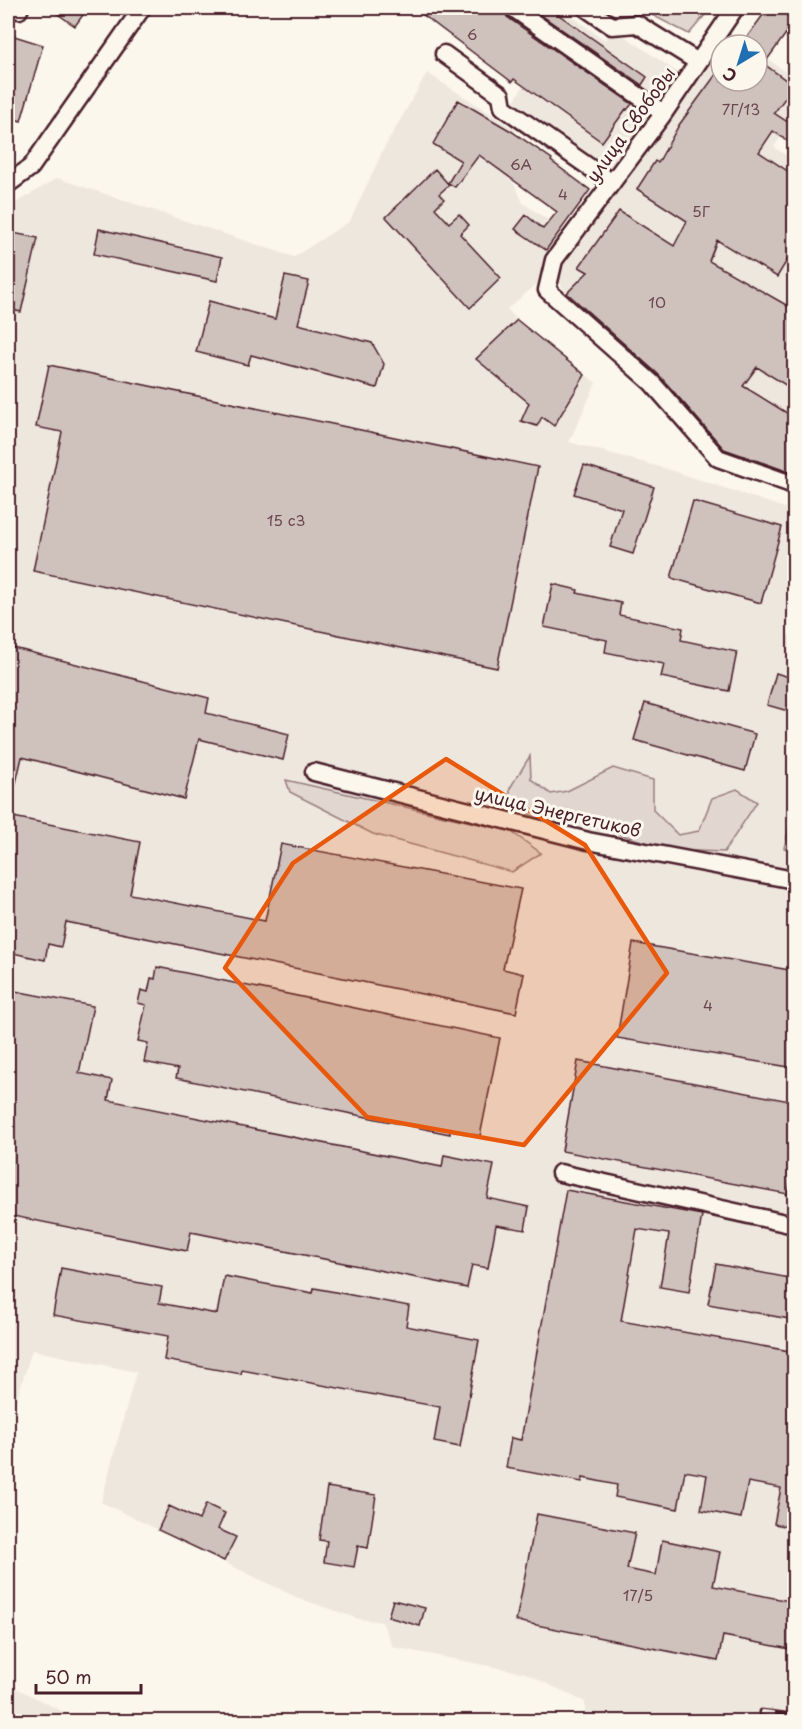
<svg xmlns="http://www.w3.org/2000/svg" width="802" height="1729" font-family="'Playpen Sans',sans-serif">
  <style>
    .built { fill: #eee7de }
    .green { fill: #e2d7d0; stroke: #967b7e; stroke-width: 1.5 }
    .building { fill: #cfc2bc; stroke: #4a1f2b; stroke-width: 1.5 }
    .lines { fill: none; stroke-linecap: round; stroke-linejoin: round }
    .minor-casing { stroke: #4a1f2b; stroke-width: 21 }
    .minor { stroke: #fbf7ec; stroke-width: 16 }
    .rail-casing { stroke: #4a1f2b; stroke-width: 7 }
    .rail { stroke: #fbf7ec; stroke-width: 4.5; stroke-dasharray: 14; stroke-linecap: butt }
    .marked { fill: #e8590c; fill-opacity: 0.2; stroke: #e8590c; stroke-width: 4.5; stroke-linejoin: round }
    .labels { text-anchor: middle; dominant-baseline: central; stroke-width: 6; stroke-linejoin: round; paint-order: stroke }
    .number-label { font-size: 15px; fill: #6b484f }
    .street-label { font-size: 18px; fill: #4a1f2b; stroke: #fbf7ec }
  </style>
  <rect width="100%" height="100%" fill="#fbf7ec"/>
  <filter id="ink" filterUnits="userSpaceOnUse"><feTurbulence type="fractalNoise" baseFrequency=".0167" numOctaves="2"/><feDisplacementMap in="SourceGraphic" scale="12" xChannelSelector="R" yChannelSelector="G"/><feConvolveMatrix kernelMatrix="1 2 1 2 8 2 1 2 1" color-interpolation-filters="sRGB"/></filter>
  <g filter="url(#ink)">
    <path class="built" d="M469,8H560L605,40L613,28L683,76L612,172L514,101L540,60Z
      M728,31L748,45H721V81H757V51L794,78V116L774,147L794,161V277L792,281L794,283V475L720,450L600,321L567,293L558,281L564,263Z
      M427,73L516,130L496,165L515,185L523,203L564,231L545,254L537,284L507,309L517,320L596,383L569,442L667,469L794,511V607L787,634L794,637V1721H585V1702L525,1673L393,1647L382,1622L359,1619L298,1598L101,1502L136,1372L32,1350L8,1427V208L57,178L294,257L350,221L383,150Z
      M8,1684L82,1721H8Z"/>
    <path class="green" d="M645,8H711L689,34L648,13Z
      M530,756L531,779L551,794L567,791L613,768L653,780V810L678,835L699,831L712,798L737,789L757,802L724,852L672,850L582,823L536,817L510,807V788Z
      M286,780L510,831L541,853L512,872L373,834L290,792Z
      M794,810V851L784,848Z"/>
    <path class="building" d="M49,8H88L75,26Z
      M414,8H503L507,17L632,104L627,110L626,109L602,142L514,79L512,82Z
      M531,8H549L647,77L642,85Z
      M768,8H795V31L790,28L764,64L794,86L774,113L795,127V146L773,131L759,152L795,176V247L777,277L717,240L709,261L795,310V391L757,367L743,386L795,418V474L724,449L659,375L567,293L588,272L579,267L619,211L674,246L687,221L637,189L655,161L658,163L679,125L717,73L721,76V81H757V44L747,37Z
      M8,34L43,45L21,121L8,117Z
      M458,100L511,131L552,159L551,161L590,190L546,250L515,229L526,215L543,229L557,212L479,155L455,187L448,183L461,161L433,144Z
      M435,169L449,185L439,194L444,199L435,208L449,223L459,214L469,225L460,234L501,278L470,308L386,217Z
      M99,229L222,257L217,281L94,254Z
      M8,232L38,238L21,312L8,309Z
      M285,276L309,281L298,324L372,343L384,364L377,388L251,355L248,365L196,352L209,301L275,319Z
      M517,320L585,375L554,426L542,417L537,426L521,421L529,403L476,359Z
      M49,365L538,467L497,668L33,571L62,432L36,427Z
      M584,465L654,487L633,554L610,547L622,509L574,494Z
      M693,501L782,527L761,603L671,578Z
      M553,584L578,590L577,593L621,603L619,615L683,628L681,640L737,652L729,691L661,677L664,664L605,652L607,640L544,627Z
      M10,647L209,698L206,713L289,734L283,760L199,739L184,799L22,757L12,800L8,799V656Z
      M776,673L795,679V713L767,705Z
      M645,703L755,734L745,771L634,740Z
      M8,816L140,842L130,894L265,921L281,844L521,889L503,969L524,974L516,1013L66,922L61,947L48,944L45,960L8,952Z
      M633,943L795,971V1068L617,1038Z
      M157,967L500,1038L480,1136L450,1130V1134L176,1078L178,1069L144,1062L148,1043L138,1041L146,1005L138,1003L141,990L148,992L151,978L155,979Z
      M15,991L93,1006L79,1073L112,1080L108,1100L442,1167L444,1155L494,1165L487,1198L529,1207L525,1230L496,1225L488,1268L472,1265L467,1288L191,1232L187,1251L8,1215V1012L11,1013Z
      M578,1061L795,1102V1160L788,1194L562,1151Z
      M566,1190L702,1215L689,1292L660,1287L669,1234L637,1229L621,1321L795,1352V1528L774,1524L781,1488L748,1482L741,1518L701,1510L707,1475L685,1471L678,1509L615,1497L617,1485L583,1478L582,1482L506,1468L511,1438L521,1440Z
      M716,1264L795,1279V1320L708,1304Z
      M61,1268L162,1287L159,1303L217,1314L224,1276L313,1293L314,1288L409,1306L406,1326L479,1340L460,1447L434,1442L440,1407L242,1370L241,1374L164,1360L168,1336L53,1315Z
      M327,1487L376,1495L368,1548L358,1546L354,1567L324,1562L327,1541L319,1540Z
      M206,1504L225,1513L218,1529L236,1537L224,1561L158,1530L169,1506L199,1520Z
      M537,1514L635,1533L627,1569L656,1575L662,1540L720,1552L713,1586L795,1602V1650L723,1636L718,1661L516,1621Z
      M393,1600L425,1608L420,1626L388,1617Z"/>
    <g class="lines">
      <g class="minor-casing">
        <path id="minor" d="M11,8L19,10L20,8
          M513,8L663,113
          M586,8L612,26L637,24L698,62
          M735,8L661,117L554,260L547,290L652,383L718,458L794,485
          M444,54L501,95L503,107L612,183
          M8,184L31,167L142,8
          M314,772L588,841L794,880
          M560,1173L794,1225"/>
      </g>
      <use href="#minor" class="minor"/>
      <g class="rail-casing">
        <path id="rail" d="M761,1712L794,1716"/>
      </g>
      <use href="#rail" class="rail"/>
    </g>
  </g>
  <path class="marked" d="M446,759L585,845L667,973L524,1145L367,1117L225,968L293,863Z"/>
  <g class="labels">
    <g class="number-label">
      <text x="472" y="33">6</text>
      <text x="741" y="108">7Г/13</text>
      <text x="521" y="163">6А</text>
      <text x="563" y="193">4</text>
      <text x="701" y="210">5Г</text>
      <text x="657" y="301">10</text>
      <text x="286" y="519">15 с3</text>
      <text x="708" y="1004">4</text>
      <text x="638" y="1594">17/5</text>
    </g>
    <g class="street-label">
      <text transform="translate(630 124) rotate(-54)">улица Свободы</text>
      <text transform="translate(558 811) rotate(13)">улица Энергетиков</text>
    </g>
  </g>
  <rect width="802" height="1729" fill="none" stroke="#fbf7ec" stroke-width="30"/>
  <rect x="15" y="15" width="772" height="1699" fill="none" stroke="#4a1f2b" stroke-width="2" filter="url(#ink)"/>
  <g transform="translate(739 63) rotate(218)"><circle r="28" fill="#fbf7ec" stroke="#b4a19f" stroke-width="1.5"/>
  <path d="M0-4.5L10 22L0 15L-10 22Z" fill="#1f6fb2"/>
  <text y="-9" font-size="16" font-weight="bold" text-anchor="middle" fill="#4a1f2b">С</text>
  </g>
  <path d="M36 1684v9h105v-9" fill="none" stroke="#4a1f2b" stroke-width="3"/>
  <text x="45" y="1684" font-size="18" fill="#4a1f2b" stroke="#fbf7ec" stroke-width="4.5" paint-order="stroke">50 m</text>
</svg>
